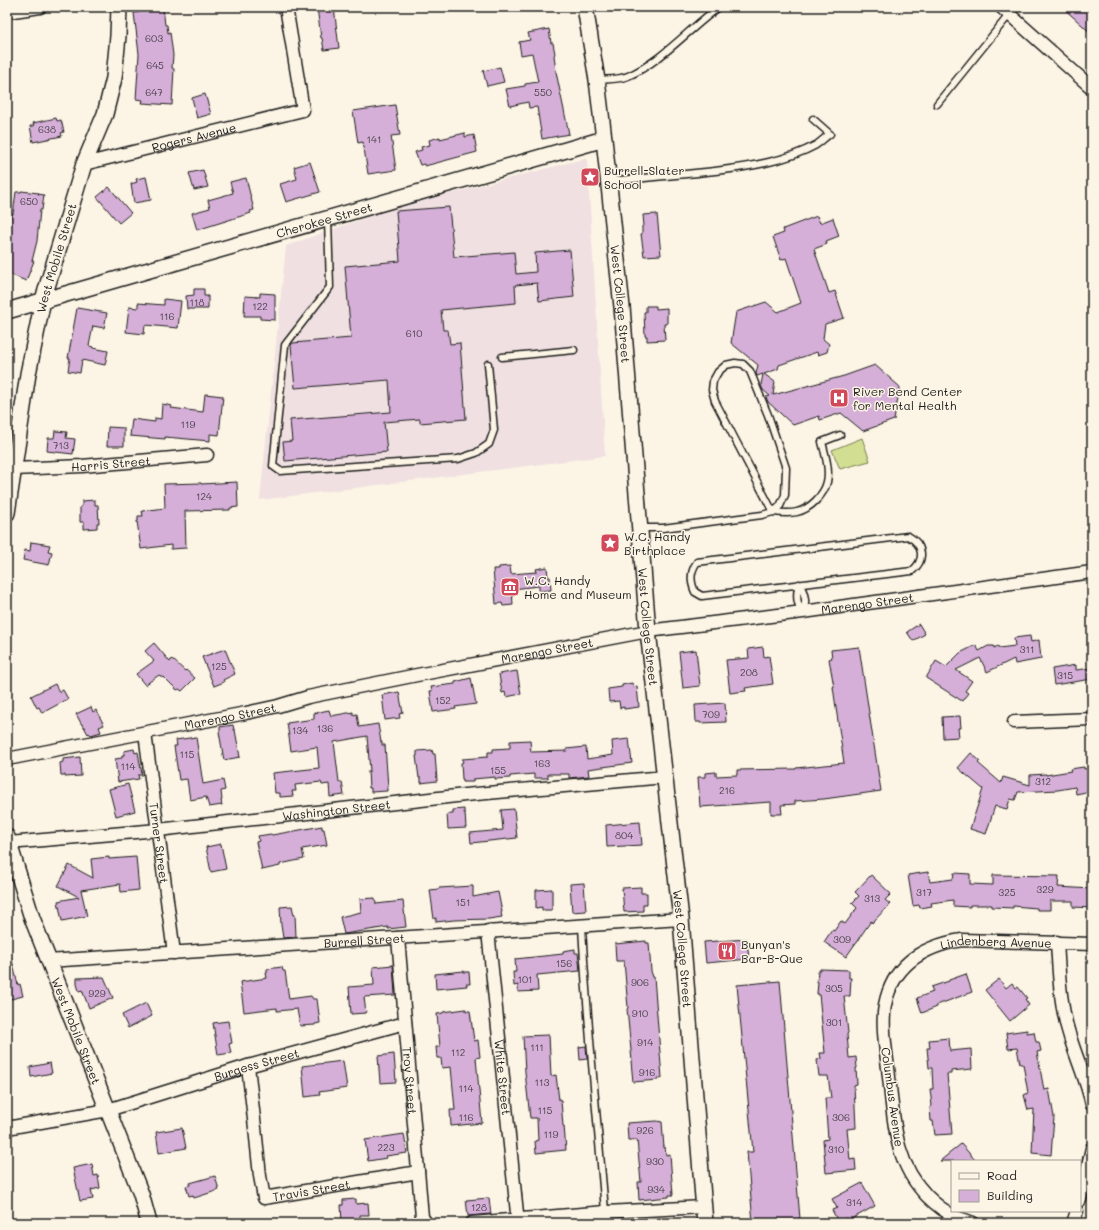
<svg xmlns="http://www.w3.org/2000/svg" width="1099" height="1230" font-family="Mali,sans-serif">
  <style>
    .built { fill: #f0e0e1 }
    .green { fill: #d2de91; stroke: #777d56 }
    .building { fill: #d5afd8; stroke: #1c1c1c }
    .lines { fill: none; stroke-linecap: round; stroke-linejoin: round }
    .service-casing { stroke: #1c1c1c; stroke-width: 9 }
    .minor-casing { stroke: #1c1c1c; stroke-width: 15 }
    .tertiary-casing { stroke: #1c1c1c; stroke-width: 18 }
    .service { stroke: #fcf5e5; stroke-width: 6 }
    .minor { stroke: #fcf5e5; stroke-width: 12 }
    .tertiary { stroke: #fcf5e5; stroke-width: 15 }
    .labels { text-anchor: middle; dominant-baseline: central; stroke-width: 3; stroke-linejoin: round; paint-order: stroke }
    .number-label { font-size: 10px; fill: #4a414b }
    .street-label { font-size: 12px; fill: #1c1c1c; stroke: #fcf5e5 }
    .poi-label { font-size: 12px; fill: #1c1c1c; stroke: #fcf5e5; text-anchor: start }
  </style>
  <rect width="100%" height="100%" fill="#fcf5e5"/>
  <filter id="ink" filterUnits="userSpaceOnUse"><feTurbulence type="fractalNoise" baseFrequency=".025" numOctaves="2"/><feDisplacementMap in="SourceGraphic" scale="8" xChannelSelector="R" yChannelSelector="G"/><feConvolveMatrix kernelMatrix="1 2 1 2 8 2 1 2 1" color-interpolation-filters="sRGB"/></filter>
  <g filter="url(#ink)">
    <path class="built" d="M587,158L605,456L260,500L286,246L393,208Z"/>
    <path class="green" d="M862,438L870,461L840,469L832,450Z"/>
    <path class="building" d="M163,7L165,25H167L168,33L170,32L173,55L172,68L174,69L172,105L142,103L143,100L136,99L139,54L134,13L140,12L139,8Z
      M317,7H334L339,48L324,50L322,38H321Z
      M1062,7H1092V34Z
      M549,29L551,43H553L555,54L554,55L556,72L569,134L542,139L537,107L529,108L528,102L510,106L506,89L525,86V84L538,82L532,53L521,55L519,42L530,40L528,33Z
      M500,67L504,82L487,86L483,71Z
      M205,94L211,114L197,118L192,98Z
      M395,105L400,135L391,136L396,170L368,174L363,142L358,143L353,111Z
      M56,118L57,121L61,120L64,132L61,133L62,136L33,142L30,126H34L33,123Z
      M465,133V137L474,135L477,152L425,166L424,164L420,165L415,152L422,150L421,147L430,145L429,140L440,137V139Z
      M310,162L320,192L286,202L280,184L297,179L294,167Z
      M203,170L208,187L194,190L189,173Z
      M146,177L151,200L134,203L131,184L137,182L136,179Z
      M246,178L254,210L250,211L251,213L197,230L192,213L210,208L208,200L233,193L230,182Z
      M109,187L131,213L119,223L97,197Z
      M21,191L39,193L38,194L44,195L42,210H40L37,241L32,261H34L26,281L7,273V229L9,230L11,214H13L16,192H21Z
      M449,207L454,257L514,252L516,274L536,272L535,253L570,250L574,297L539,301L537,283L515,285L516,303L441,310L443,330H448L450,344L460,343L466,419L420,423V419L384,422L387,452L285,461L283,442L292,441L290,420L391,412L389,380L295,388L291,345L293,343L351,338L345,266L400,261L396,211Z
      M657,214L661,255L644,256L641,234H642V226H644L643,215Z
      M817,216L820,223L833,218L839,236L826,241L827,244L814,249L829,293L835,291L844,318L825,324L823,339L829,344L827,352L818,355L817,352L779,365L778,369L764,374L775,382L773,395L844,376L875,365L900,387L894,420L863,431L841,413L820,420L819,416L793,425L768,402L766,397L770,396L763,390L761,385L763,374L757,376L756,374L758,365L731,343L736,312L766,302L778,312L801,303L786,258L781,260L773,237L784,233L783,229Z
      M194,289H204V296H208V309H187L186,296L194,295Z
      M260,293L275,294V320L260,319V316H244L245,296L260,297Z
      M164,299L181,301L178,328L145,325L144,334L126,332L129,307L138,308V303L164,305Z
      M646,306H656V309L667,308V324H664L665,340L647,341V336H645L644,312H646Z
      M77,308L107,313L104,328L93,326L89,346L93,347V348L108,351L105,365L82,360L80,373L68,371L70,358H68Z
      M205,394L223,396L219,435L210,434V441L165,437V439L130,436L132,419L155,422V418L161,419L162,404L172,406L171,408L203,412Z
      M108,427L124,428V446H107Z
      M55,431L67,432L66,438L75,439L73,454L47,451L48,438H54Z
      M237,482L238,507L230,508V510L185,511L186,548L171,549V545L141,549L137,521H138V516H143L142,511L165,508L164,484L201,483V484Z
      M95,500V505H98L99,523H97V528L84,529V522H80V507L82,506V501Z
      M31,542L50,545L48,551L52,552L49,565L23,560L25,550L30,551Z
      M510,566L511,574L537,572L536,569L547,567L548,577H550L551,590L539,591V586L512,589L513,605L503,606L502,603L496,604L493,569H499V567Z
      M919,624L925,634L913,641L907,632Z
      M1030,636L1031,642L1039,640L1041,659L1015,664L1014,659L987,672L980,658L956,670L972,681L965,691L968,693L962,701L926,678L936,661L946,667L960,653L976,645L979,651L988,646H994V648L998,646L999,648L1015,646L1014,638Z
      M154,643L170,662L172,659L185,671L186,670L195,678L182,691L179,689L177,690L164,677L163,678L159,675L145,685L136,674L154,661L145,651Z
      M763,647L764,657L769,656L773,684L745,688L746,691L730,693L726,660L749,658L748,649Z
      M859,647L881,791L824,799L795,801V804L781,805L782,814H771V802L700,807L698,777H705V773L716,772V776L737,775V770L796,769V768L844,763L833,687H834L829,659L832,658L831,650Z
      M225,649L235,674L223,680L224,682L214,686L202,657Z
      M696,650L700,686L683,688L679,652Z
      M1076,665V670L1092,668V679L1054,685L1052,669Z
      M517,671L521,694L506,697L505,692L502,693L499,674Z
      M471,678L476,704L455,707L456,709L433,712L430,691H432L431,687L455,684V682Z
      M632,683L633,687L637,686L639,707L624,709V707L620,708L619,701L609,702L608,689L622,687V685Z
      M55,684L59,692L63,690L68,699L42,713L39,707L37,708L31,696Z
      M399,692L403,713L399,714L400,718L385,720L382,695Z
      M725,703L726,722L700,723V722H696L695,705Z
      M91,707L93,712L96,710L104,725L99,727L101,732L91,735L89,733L88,734L83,725H82L76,714Z
      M329,710L331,716L353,712V715L357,714L359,727L378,724L381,742H382V745H385L388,787H387V791L371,792V788H369L368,771H370L367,736L334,742L339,782H342L344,795L330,797L329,784L322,785L321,782L295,785L296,791H292L293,796L280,797V793H275L273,773L319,768L317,747L291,751L287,723L314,719V713Z
      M960,716L961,728H958L959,737L943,738L942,717Z
      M233,725L234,730H235L240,757L224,760L219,732L220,731V727Z
      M196,737L203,784L223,780L225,790L221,791L222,800H221L222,805L209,807L206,797L190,800L187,779L179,780L174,746H177L176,740Z
      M629,739L632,763L588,769L589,776L569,778V774H548V778H534V774L510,776V778L495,779V777L473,779V782H463V779H462L461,763L463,762L462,759L488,757V752H493V749L510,748V741L530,740L531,752L567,751L566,749L586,747L587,759L613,755L612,741Z
      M134,749L135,753L138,752L142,775H138L139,779L118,782L115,759L122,758V755H124V751Z
      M432,750L433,754H435L437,781L421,783V778H419L416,756H417V751Z
      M971,753L980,761L978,763L1001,783L1003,777L1030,785V775L1046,774V775L1071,771L1070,769L1084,767V769L1092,768V784H1089L1091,791L1076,794L1075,787L1058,790L1018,792L1015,800L1010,799L1007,809L995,806L986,834L970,829L983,789L958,768Z
      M80,757L81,776L65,777V775H61L60,763L63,762V759Z
      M128,784L135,811L116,816L109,789Z
      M464,809V813H465L466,828L448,829L447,814H453V810Z
      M514,809L517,838L471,843L470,833L503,830L501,810Z
      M640,822L642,845L607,847L606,825Z
      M322,826V829H324L327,845L302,849L304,859L280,864V866L262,870L256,842L259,841L258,836L271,834L272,835Z
      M221,844L226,869L211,872L206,847Z
      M109,857V859L136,857L139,890L121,892L120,884L81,890L87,916L62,921L58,901L79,897L58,886L69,865L93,878L91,859Z
      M928,872L930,882L953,879L954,873L970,874V884L993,885V875L1059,876L1058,887L1092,889V908L1073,907V901H1050V910H1037V908L1013,906V908L992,907V905H970V907L953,906V900L931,903L932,906L920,908L919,905L913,906L908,875Z
      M871,875L891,894L885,900L890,904L872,923L871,921L846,957L824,942L832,930L834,931L841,921L845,924L857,908L852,903L859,896L855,892Z
      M584,883L586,911L572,912L570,884Z
      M473,886V897L498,892L502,912L501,913L502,917L489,919L454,920L436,922V918L434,919L430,890L439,889V888Z
      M641,887V893H647V904H643V911L624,912L622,888Z
      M552,889V910H542V907L536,908V890Z
      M375,898L376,904L403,901L406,927L388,929V927L344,934L340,917L361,912L360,899Z
      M292,906L294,915L295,914L296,937L283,938L281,925L280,907Z
      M747,939L749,959L706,963L704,942Z
      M646,941V943H649L651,971L653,977H654L662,1078H657L658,1080L633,1082L631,1061H632L627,1009L628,1008L624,961H616L615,944Z
      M575,949V953H578L580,971L537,975L538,991L518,992V985L514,986L513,972H516L515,959L563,954V951Z
      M7,956H11L18,985L20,984L23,996L7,1000Z
      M393,965L395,995L364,997L366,1013L351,1014L349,987L374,985L373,967Z
      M282,967L283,971H285L289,999L311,996L313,999H317L320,1023L315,1024V1025L300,1026L297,1009L277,1011V1008L244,1012L240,982L267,978L266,973H267V969Z
      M820,969L849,970V978H851L850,996H844L848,1033L847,1034L849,1058L856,1057L857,1068H856L857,1084L854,1085L856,1128L847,1129L850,1160L855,1159L856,1170L826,1173L823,1140L828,1139L825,1098H831L828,1076H819L817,1060L821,1059L820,1053H825L819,994H817L818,982H817L818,971H820Z
      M464,971V972H469L470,984H466L467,986L436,989L435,974Z
      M966,974L972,992L937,1005V1007L922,1013L917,998L933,992L931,987L949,981V980Z
      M104,977L113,998L89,1008L82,990L79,991L77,984V978Z
      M999,979L1006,988L1012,983L1016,988L1018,987L1027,998L1025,999L1029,1005L1010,1021L985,990Z
      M780,981L800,1219H797L798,1222H791V1223H753L747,1152H753L737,985Z
      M146,1003L152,1016L128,1028L122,1015Z
      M466,1009V1011H470L474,1041L478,1040L480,1057L476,1058L482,1123L451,1126L450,1110H455L451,1067L442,1068L441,1058H437L436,1047H440L437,1014L443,1013V1012Z
      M228,1021L232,1043L229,1044L231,1053L218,1055L213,1023Z
      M1027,1030V1033L1034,1032L1036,1042H1039L1041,1051L1037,1052L1044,1090L1049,1089L1054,1117L1051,1155L1032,1153L1034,1109L1028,1110L1024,1095L1028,1093L1023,1064H1020L1017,1048L1008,1049L1006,1033Z
      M549,1035L551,1076L556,1075L559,1100H561L563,1126H564L566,1150L536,1153L535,1141L538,1140L537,1118H530L525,1072L523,1036Z
      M949,1038L950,1051L971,1049L972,1069L951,1071V1074H947L952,1134L935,1135L933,1121H931L930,1107L932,1106L930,1089H933L932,1068H929L927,1048H930L929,1040Z
      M586,1046L587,1059L580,1060L579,1047Z
      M394,1054L396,1082L380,1083L378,1056Z
      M343,1061L347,1088L319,1092L320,1095L305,1097L302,1066Z
      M50,1063L52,1073L31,1077L30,1067Z
      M657,1121L662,1122L664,1148H665L666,1155L670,1154L673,1195H669V1197L639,1200L638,1182H641L637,1140H628L627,1123Z
      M182,1128L186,1148L159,1153L156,1132Z
      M404,1134L407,1153L386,1156L387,1158L368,1161L365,1140Z
      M961,1144L976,1161H940Z
      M92,1164L94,1176L98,1175L100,1188L91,1190L93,1199L80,1201L73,1168Z
      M215,1176L219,1190L194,1198L193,1195L189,1196L186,1186L190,1185V1183Z
      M862,1183L875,1206L848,1221L846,1218L838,1222L832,1210L837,1208L832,1199Z
      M489,1198L491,1214L468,1216L466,1200Z
      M356,1199V1204L368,1203L369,1215H360V1222L359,1223H342L341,1205H343V1200Z"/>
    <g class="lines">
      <g class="service-casing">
        <path id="service" d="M597,80C606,79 619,80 628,76C661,62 690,28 719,7
          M937,104L1009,15
          M608,181C644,178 680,175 715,171C748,167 787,161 816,145C821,142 825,137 830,134L813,119
          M328,219L330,287L285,345L273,466L280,471L458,459L476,453L489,444L494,430L488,364
          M502,357L574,350
          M773,512C781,513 789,514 797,512C810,509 824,495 827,482C830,469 825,454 822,442L840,435
          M641,528H663L762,515L773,512L780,506L785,495L786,468L768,415L750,371L743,364L735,363L726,365L718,372L713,381L712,390L715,401L773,512
          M908,536C923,544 926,560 912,571L702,596L695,592C690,581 690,572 697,562Z
          M799,584C805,592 807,603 803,612C796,604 796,594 799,584Z
          M582,926C587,1025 598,1124 606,1223"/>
      </g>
      <g class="minor-casing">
        <g id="minor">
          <path d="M1001,7L1092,88"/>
          <path d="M7,12L40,7"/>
          <path id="s1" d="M84,164L303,110L286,7"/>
          <path id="s2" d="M14,469L82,466L207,455"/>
          <path d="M1014,722L1092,719"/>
          <path id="s3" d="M145,733L174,953"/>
          <path id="s4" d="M7,759L246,713L278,706L308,697L417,675L648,631L803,612L1092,572"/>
          <path id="s5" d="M9,843L158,830L465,795L665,777"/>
          <path id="s6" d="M488,931L518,1223"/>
          <path id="s7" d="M398,938L422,1217L426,1223"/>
          <path d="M1057,942C1059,974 1060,1007 1070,1037C1077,1060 1087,1081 1092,1105"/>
          <path id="s8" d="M48,961L681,919"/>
          <path id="s9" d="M248,1066L255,1128L260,1176L264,1198L418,1172"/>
          <path id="s10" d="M7,1128L108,1110L248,1066L405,1023"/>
          <path d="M1080,1200L1092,1148"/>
          <path d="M472,1223L606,1212L704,1207"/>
          <path id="s11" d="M973,1223C968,1221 962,1219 956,1217C945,1212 935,1204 927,1196C894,1162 894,1121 889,1077C887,1056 881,1026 885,1005C893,964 924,946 962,940L1092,944"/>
          <path d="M1073,1223L1077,1211"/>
        </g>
      </g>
      <g class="tertiary-casing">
        <g id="tertiary">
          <path id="s12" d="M585,7L597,80L604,139L622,307L648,631L681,919L705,1223"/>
          <path id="s13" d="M7,311L604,139"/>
          <path id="s14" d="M7,513L28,374L43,300L84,164L105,114L114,78L118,36L119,7"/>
          <path id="s15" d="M7,837L32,918L141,1194L149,1223"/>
        </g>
      </g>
      <use href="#service" class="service"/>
      <use href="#minor" class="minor"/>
      <use href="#tertiary" class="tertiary"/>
    </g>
  </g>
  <defs>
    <g id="sight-square" transform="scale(1)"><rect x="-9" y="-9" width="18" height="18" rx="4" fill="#d1495b" stroke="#fcf5e5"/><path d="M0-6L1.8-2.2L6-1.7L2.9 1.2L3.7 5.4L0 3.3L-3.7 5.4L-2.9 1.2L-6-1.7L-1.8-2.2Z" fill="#fff"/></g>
    <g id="hospital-square" transform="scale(1)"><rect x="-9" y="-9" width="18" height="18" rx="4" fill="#d1495b" stroke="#fcf5e5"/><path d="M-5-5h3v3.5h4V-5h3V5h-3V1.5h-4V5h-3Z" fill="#fff"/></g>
    <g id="museum-square" transform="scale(1)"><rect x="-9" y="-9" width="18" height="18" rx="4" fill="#d1495b" stroke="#fcf5e5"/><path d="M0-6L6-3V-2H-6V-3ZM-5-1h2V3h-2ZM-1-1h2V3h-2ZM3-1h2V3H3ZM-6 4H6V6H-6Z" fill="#fff"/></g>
    <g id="restaurant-square" transform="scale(1)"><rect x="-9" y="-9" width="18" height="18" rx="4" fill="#d1495b" stroke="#fcf5e5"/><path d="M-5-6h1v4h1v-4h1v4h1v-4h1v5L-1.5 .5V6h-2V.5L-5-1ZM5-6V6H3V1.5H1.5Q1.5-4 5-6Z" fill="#fff"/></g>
  </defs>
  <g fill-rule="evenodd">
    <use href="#sight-square" x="590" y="177"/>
    <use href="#hospital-square" x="839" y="398"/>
    <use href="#sight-square" x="610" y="543"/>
    <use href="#museum-square" x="510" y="587"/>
    <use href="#restaurant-square" x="727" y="951"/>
  </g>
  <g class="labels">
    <g class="number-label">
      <text x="154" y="38">603</text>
      <text x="155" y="65">645</text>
      <text x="154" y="92">647</text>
      <text x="543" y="92">550</text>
      <text x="47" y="129">638</text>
      <text x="374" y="139">141</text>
      <text x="29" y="201">650</text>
      <text x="197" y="302">118</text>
      <text x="260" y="306">122</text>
      <text x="167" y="316">116</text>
      <text x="414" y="333">610</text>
      <text x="188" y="424">119</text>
      <text x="61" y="445">713</text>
      <text x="204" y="496">124</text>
      <text x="1027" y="649">311</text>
      <text x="219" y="666">125</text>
      <text x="749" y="672">208</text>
      <text x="1065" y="675">315</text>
      <text x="443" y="700">152</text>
      <text x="711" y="714">709</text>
      <text x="325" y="728">136</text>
      <text x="300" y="730">134</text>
      <text x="187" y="754">115</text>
      <text x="542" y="763">163</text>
      <text x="128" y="766">114</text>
      <text x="498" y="770">155</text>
      <text x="1043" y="781">312</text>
      <text x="727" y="790">216</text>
      <text x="624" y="835">804</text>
      <text x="1045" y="889">329</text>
      <text x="924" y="892">317</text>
      <text x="1007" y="892">325</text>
      <text x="872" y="898">313</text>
      <text x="463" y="902">151</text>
      <text x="842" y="939">309</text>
      <text x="564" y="963">156</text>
      <text x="525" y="979">101</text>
      <text x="640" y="982">906</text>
      <text x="834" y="988">305</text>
      <text x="97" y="993">929</text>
      <text x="640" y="1013">910</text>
      <text x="834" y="1022">301</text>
      <text x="645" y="1042">914</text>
      <text x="537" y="1047">111</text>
      <text x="458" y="1052">112</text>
      <text x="647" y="1072">916</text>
      <text x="542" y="1082">113</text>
      <text x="466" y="1088">114</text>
      <text x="545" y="1110">115</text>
      <text x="466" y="1117">116</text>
      <text x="841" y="1117">306</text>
      <text x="645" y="1130">926</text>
      <text x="551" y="1134">119</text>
      <text x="386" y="1147">223</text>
      <text x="836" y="1149">310</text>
      <text x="655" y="1161">930</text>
      <text x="656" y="1189">934</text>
      <text x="854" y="1202">314</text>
      <text x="479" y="1207">128</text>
    </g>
    <g class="street-label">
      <text stroke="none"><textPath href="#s1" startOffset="113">Rogers Avenue</textPath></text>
      <text stroke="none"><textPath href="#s13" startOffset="330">Cherokee Street</textPath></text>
      <text stroke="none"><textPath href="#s14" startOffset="260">West Mobile Street</textPath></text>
      <text stroke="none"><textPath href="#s12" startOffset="299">West College Street</textPath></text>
      <text stroke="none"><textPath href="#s2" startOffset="97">Harris Street</textPath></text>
      <text stroke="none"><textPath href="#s4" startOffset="875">Marengo Street</textPath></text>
      <text stroke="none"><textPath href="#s12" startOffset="623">West College Street</textPath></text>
      <text stroke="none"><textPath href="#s4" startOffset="551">Marengo Street</textPath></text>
      <text stroke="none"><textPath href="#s4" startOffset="227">Marengo Street</textPath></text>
      <text stroke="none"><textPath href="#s5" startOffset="329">Washington Street</textPath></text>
      <text stroke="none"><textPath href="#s3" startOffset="111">Turner Street</textPath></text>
      <text stroke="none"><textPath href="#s8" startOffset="317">Burrell Street</textPath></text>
      <text stroke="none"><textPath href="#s11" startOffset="396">Lindenberg Avenue</textPath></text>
      <text stroke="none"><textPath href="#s12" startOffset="947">West College Street</textPath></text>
      <text stroke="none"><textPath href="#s15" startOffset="206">West Mobile Street</textPath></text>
      <text stroke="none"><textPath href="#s10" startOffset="258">Burgess Street</textPath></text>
      <text stroke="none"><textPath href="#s6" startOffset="147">White Street</textPath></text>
      <text stroke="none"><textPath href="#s7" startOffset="143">Troy Street</textPath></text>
      <text transform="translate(893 1097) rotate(82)">Columbus Avenue</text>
      <text stroke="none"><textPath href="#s9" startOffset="181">Travis Street</textPath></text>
    </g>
    <g class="poi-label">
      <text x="604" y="170">Burrell-Slater<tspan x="604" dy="14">School</tspan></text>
      <text x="853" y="391">River Bend Center<tspan x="853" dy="14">for Mental Health</tspan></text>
      <text x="624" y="536">W.C. Handy<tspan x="624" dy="14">Birthplace</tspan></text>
      <text x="524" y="580">W.C. Handy<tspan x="524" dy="14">Home and Museum</tspan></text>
      <text x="741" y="944">Bunyan's<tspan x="741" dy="14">Bar-B-Que</tspan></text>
    </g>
  </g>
  <rect width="1099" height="1230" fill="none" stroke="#fcf5e5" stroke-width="24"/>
  <rect x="12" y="12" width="1075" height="1206" fill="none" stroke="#1c1c1c" stroke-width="1.5" filter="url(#ink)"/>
  <rect x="951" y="1160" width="130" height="52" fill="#fcf5e5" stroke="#a29e95"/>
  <rect x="959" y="1173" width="20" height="6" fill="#fcf5e5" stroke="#a29e95"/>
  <text x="987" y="1180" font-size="12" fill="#1c1c1c">Road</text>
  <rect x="959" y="1190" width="20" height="12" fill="#d5afd8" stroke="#a29e95"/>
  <text x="987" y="1200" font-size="12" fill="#1c1c1c">Building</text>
</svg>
